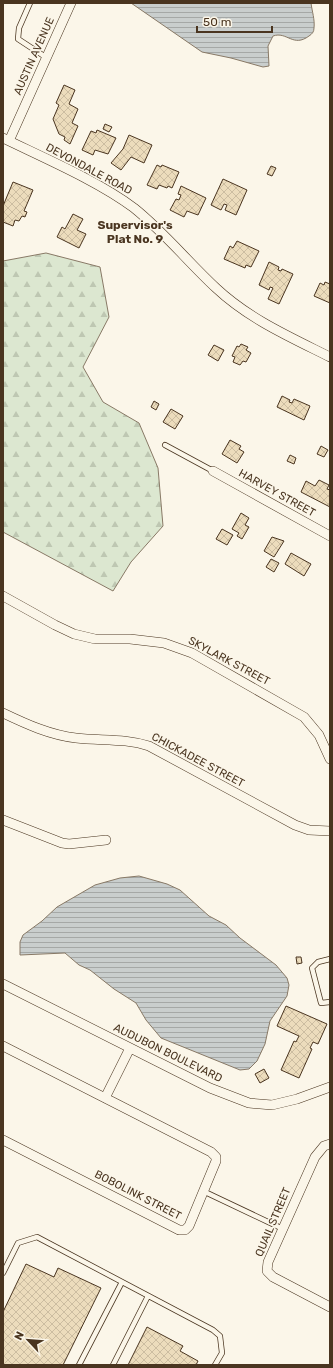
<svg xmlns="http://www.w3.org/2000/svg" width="333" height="1368" font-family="Rubik,sans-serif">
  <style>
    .forest { fill: url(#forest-firs); stroke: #887966 }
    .water { fill: url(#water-rules); stroke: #887966 }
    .building { fill: url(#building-cross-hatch); stroke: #4a3520 }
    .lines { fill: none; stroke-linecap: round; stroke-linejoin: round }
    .lane-casing { stroke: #4a3520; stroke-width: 6 }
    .street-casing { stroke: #4a3520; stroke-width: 10 }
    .lane { stroke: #fbf6e9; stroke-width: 4.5 }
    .street { stroke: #fbf6e9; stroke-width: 9 }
    .labels { text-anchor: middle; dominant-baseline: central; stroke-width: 3; stroke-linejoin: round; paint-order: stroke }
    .street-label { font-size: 11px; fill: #4a3520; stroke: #fbf6e9 }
    .neighbourhood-label { font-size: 12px; font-weight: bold; fill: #4a3520; stroke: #fbf6e9 }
  </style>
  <defs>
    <pattern id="forest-firs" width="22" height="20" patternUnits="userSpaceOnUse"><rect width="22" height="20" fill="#dce7d0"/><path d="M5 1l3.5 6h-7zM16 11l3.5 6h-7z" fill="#bec7b2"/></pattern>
    <pattern id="water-rules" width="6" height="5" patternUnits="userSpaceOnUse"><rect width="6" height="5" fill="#c9cecd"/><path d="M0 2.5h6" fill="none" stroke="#a5a8a6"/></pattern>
    <pattern id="building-cross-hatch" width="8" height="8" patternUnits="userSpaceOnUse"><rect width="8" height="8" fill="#ecdcbc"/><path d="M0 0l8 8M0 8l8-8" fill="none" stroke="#ccbda1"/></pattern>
  </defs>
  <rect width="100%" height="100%" fill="#fbf6e9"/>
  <path class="forest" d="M46,253L100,267L109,317L83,367L103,402L139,423L158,468L163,526L131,562L113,591L3,532V261Z"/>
  <path class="water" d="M131,3H311C312,11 315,20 314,28C314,32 312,34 309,36C293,48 287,31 273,36L268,46L269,66L263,67L231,58L202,52Z
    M139,876L167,884L180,890L209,916L226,925L240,938L276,965L287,978L289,985L287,996L270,1021L265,1044L257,1061L249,1069L240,1070L161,1038L146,1020L136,1003L114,989L90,970L79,965L65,953L20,955V942L23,935L42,921L57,907L95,885L120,878Z"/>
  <path class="building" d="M64,85L75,90L69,104L78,109L72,123L78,126L70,144L64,140L65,137L59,134L53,119L59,105L56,103Z
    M105,124L112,127L109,132L103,129Z
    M97,130L116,138L108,154L95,150L93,155L82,150L91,131L96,133Z
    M129,135L152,145L144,163L131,157L121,170L111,163L123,149Z
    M157,165L161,167L162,165L179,172L172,188L168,186L167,188L159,185L157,189L147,185Z
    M271,166L276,168L272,176L267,174Z
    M223,179L247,190L236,215L225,210L227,205L224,204L221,210L211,205Z
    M13,182L33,190L24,211L27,212L25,217L22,216L19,221L15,220L13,226L3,222V206Z
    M181,186L206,198L198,215L187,211L184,217L170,210L176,199L179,200L181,195L178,194Z
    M73,214L83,219L77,230L86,234L79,248L57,237L62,227L65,229Z
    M237,241L259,251L251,267L246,265L245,268L224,259L230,246L233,248Z
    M269,262L279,267L278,270L281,271L282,269L293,274L279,304L268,299L273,288L270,287L269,290L259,285Z
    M325,282L330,284V303L314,296L320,283L324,285Z
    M241,344L248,347L246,350L251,353L246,362L243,361L240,365L233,362L235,357L232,356L237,346L239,347Z
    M214,345L224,350L218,361L208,355Z
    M282,396L290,400L289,402L292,403L294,399L310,406L304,420L277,407Z
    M154,401L159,404L156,410L151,407Z
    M171,409L183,416L175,429L163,422Z
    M230,440L241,446L239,449L244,452L237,463L222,454Z
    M321,446L328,450L324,457L317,454Z
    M290,455L296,458L294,464L287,461Z
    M319,480L329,485L327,489L330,490V507L301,492L306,481L315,486Z
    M241,513L249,518L245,525L249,527L242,539L237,536L239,533L232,529Z
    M222,529L233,535L227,545L216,539Z
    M272,537L284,541L274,557L264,551Z
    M291,553L311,564L304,576L285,564Z
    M271,559L279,563L274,572L266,567Z
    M296,957H301L302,963L297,964Z
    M286,1006L327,1024L318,1044L313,1042L310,1048L312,1049L299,1078L281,1070L294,1041L296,1042L299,1036L277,1026Z
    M264,1069L269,1078L260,1083L255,1074Z
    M26,1264L54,1277L58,1268L101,1288L63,1365H3V1312Z
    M147,1327L183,1346L180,1351L198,1361L196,1365H128Z"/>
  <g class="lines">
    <g class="lane-casing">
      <path id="lane" d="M30,3L19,28L18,39L47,58
        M165,445L213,471
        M330,959L318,962L312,968L321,1003L330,1002
        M205,1192L283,1229
        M3,1273L18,1243L37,1237L213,1330L220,1336L222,1353L215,1365
        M79,1365L122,1282
        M113,1365L148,1296"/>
    </g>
    <g class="street-casing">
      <path id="street" d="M3,138C44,158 98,181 134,208C164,232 188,262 216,288C249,319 290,337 330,357
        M9,141L71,3
        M213,471L330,536
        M3,596L55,625L74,634L95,639H130L164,643L192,653L304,717L319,735L330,759
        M3,713C26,724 50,735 76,738C101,741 125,738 149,746L295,825L309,830L330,831
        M3,820L62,843L69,844L106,840
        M3,984L210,1088L249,1103L272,1105L297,1099L330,1087
        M3,1046L211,1152L216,1157V1161L189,1226L185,1230H179L3,1140
        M105,1098L130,1048
        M330,1144L324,1146L315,1157L268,1262L267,1271L273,1277L330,1307"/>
    </g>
    <use href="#lane" class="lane"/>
    <use href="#street" class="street"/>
  </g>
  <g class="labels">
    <g class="street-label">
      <text transform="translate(34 56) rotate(-66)">AUSTIN AVENUE</text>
      <text transform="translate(89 169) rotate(28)">DEVONDALE ROAD</text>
      <text transform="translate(277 493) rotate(29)">HARVEY STREET</text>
      <text transform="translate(229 661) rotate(28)">SKYLARK STREET</text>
      <text transform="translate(198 760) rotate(28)">CHICKADEE STREET</text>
      <text transform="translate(168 1053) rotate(26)">AUDUBON BOULEVARD</text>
      <text transform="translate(138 1195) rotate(27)">BOBOLINK STREET</text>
      <text transform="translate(273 1222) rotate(-67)">QUAIL STREET</text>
    </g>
    <g class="neighbourhood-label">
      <text x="135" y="225">Supervisor's<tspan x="135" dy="14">Plat No. 9</tspan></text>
    </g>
  </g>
  <rect width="333" height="1368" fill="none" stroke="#4a3520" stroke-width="8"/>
  <g transform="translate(28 1340) rotate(296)" stroke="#fbf6e9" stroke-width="3" paint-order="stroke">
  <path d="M0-3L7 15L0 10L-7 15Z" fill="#4a3520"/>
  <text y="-6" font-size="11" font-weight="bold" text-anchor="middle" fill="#4a3520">N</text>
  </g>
  <path d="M197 26v6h75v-6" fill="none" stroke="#4a3520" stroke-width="2"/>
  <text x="203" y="26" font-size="12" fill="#4a3520" stroke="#fbf6e9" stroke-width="3" paint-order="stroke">50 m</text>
</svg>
